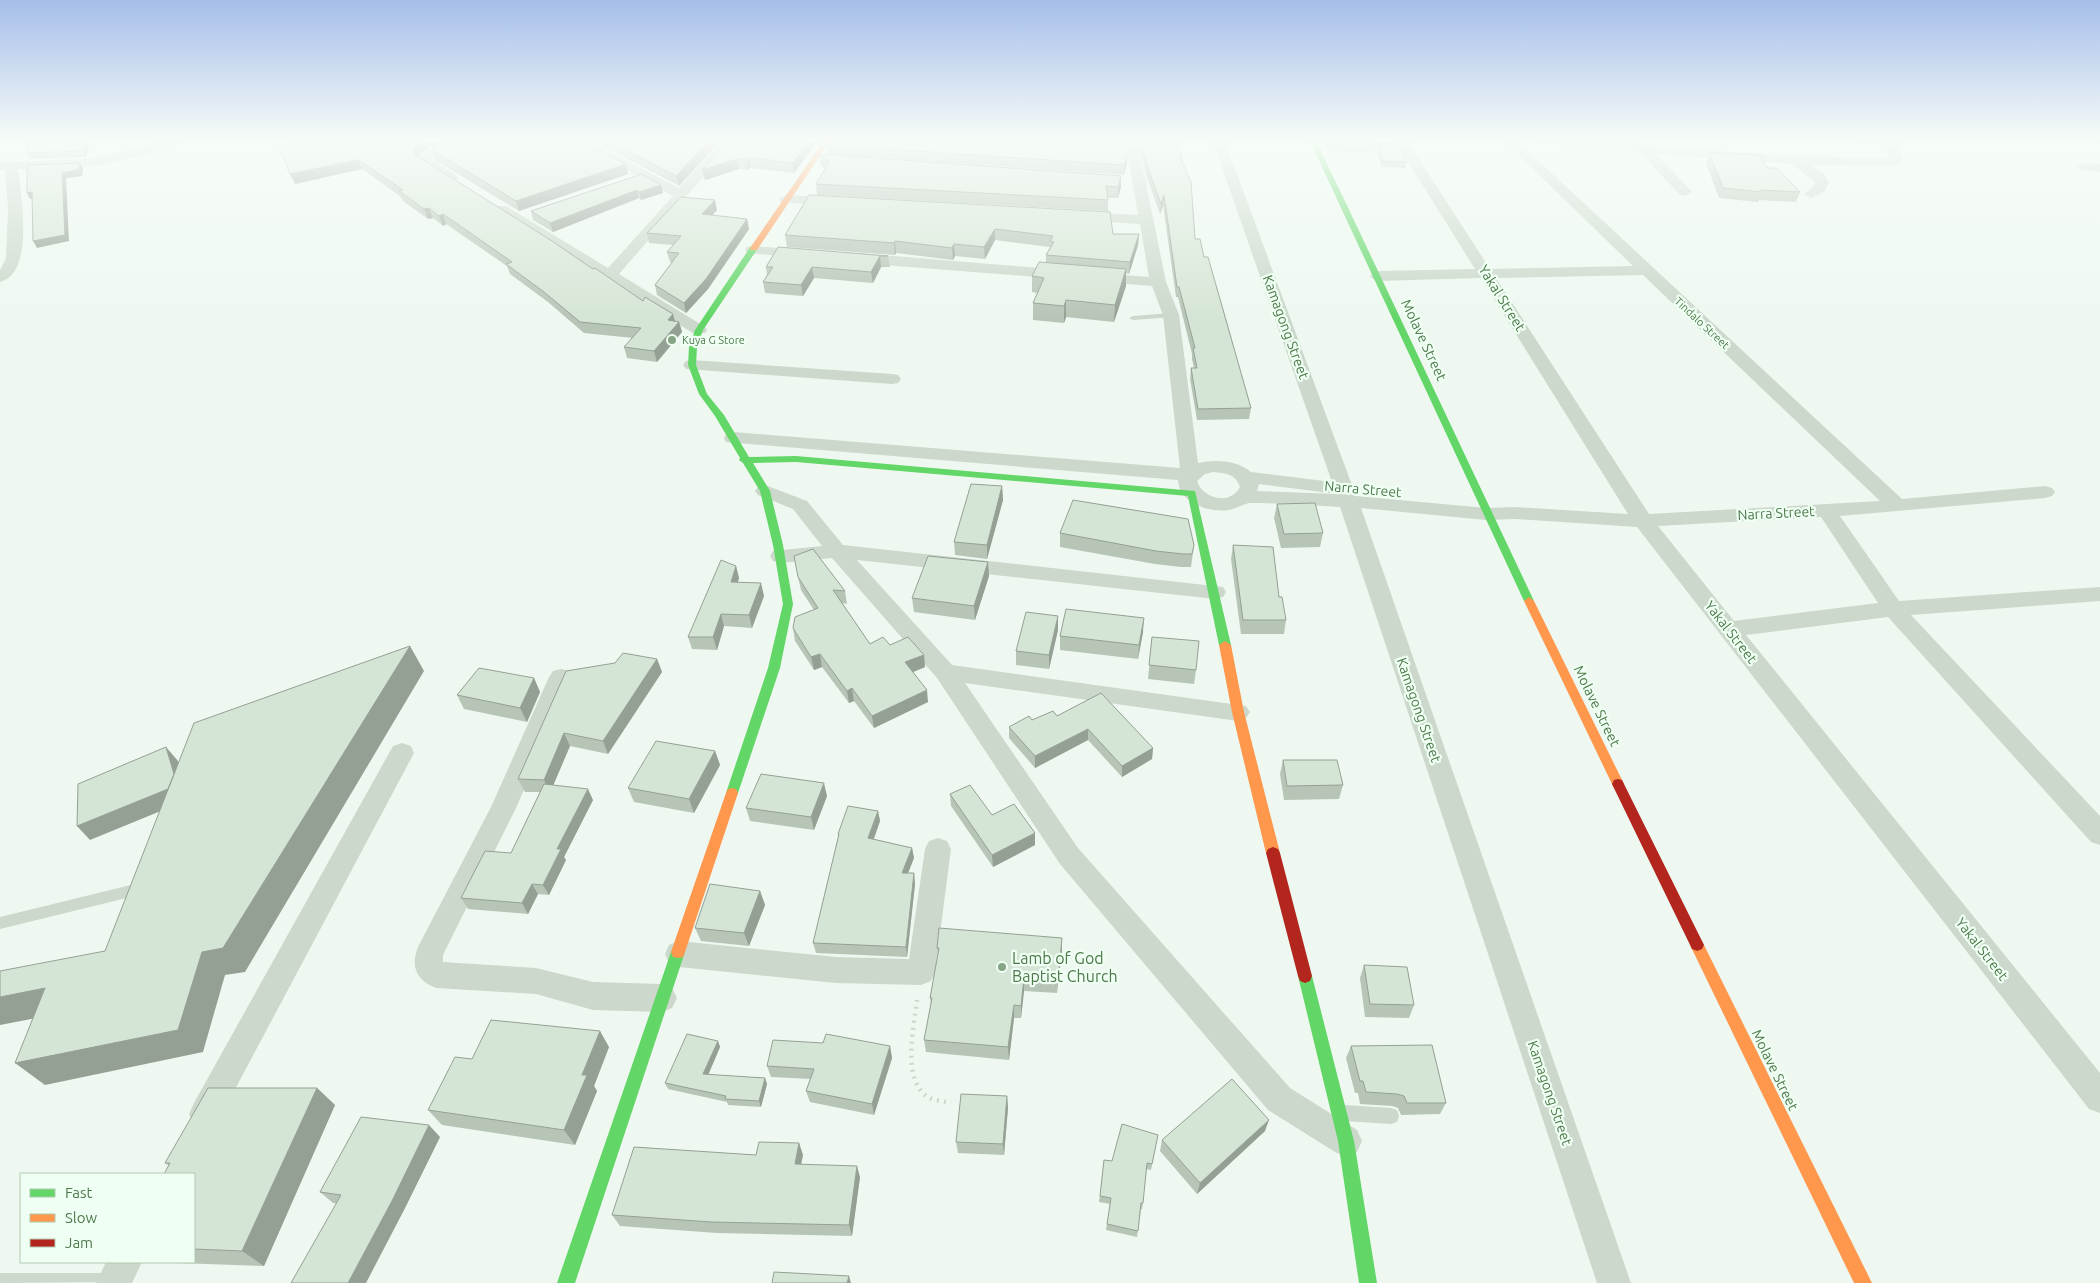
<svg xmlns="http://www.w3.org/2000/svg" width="2100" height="1283" font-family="Ubuntu,sans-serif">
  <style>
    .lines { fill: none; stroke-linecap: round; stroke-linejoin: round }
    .path { stroke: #ccd9cb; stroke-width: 4.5; stroke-dasharray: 2 5; stroke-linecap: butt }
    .lane { fill: #cbd8cb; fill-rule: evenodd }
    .street { fill: #cbd8cb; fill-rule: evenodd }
    .fast { fill: #63d668; fill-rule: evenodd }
    .slow { fill: #ff974d; fill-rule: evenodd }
    .jam { fill: #b3261e; fill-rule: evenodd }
    .wall { fill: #b7c5b7 }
    .shaded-wall { fill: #95a095 }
    .building { fill: #d5e5d5; stroke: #95a095 }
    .poi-dot { fill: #86a585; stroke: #f0fff3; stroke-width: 2 }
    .labels { text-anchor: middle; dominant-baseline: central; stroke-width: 4.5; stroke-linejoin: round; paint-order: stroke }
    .far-street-label { font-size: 11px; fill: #4e794b; stroke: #f0fff3 }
    .far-poi-label { font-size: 11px; fill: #4e794b; stroke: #f0fff3; text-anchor: start }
    .street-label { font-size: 14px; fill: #4e794b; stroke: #f0fff3 }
    .near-poi-label { font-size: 16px; fill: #4e794b; stroke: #f0fff3; text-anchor: start }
  </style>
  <rect width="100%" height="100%" fill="#eef8f0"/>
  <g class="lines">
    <path class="path" d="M917,1000C914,1027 901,1080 928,1097C934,1101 944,1101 951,1103"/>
    <path class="lane" d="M1394,146L1397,148L1396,149L1371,152L1368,150L1371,148Z
      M1171,313H1174V317L1133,320L1129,318L1133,316Z
      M139,883L144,885L146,889L144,893L139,895L0,929V917Z
      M1345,1105L1391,1108L1397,1110L1399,1116L1397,1122L1391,1124L1345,1121L1339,1119L1337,1113L1339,1107Z
      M0,1273H112L118,1276L121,1282L0,1283Z"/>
    <path class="street" d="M169,139H186L185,142C152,153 118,163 84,167C62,169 40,169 18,169C21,196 35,273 0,282V270L6,258L8,209L5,170H0V162L83,159L118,153Z
      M468,139H487L486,142L438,155L432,159L456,175L458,178L456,181H446L419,162L418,158C429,145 452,143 468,139Z
      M571,139H586L679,188L723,139H736L619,274L705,327L707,330L705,333H693L604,279L494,209L496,206H506L608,268L673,196Z
      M1125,139H1137L1166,282L1179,315L1198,463C1215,459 1237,460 1251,472L1332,482L1212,139H1224L1356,496L1486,508L1515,507L1628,514L1481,278L1378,281L1373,279L1370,276L1373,273L1378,271L1475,269L1394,139H1406L1490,269L1633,266L1502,139H1515L1902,499L2045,486L2052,488L2055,492L2052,496L2045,498L1840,516L1899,601L2100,587V601L1911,615L2100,816V845L2091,842L1888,617L1746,635L2100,1073V1113L2089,1109L1637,527L1515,519L1486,520L1361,508L1631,1283H1597L1340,507C1311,506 1281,503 1251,503C1244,503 1236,509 1229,510C1209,513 1179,503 1178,480L726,442L724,438L726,434L733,432L1180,468L1163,315L1152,286L858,263L853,261L850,258L853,255L858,253L1149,277L1140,224L1080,220L1075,219L1073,216L1075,213L1080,212L1138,215ZM1643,275L1880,501L1649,514L1496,278ZM1213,472C1225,473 1236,474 1240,487C1230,506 1203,499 1197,481L1205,474ZM1259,484L1330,493L1335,492L1336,494L1257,491ZM1821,517L1878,603L1734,621L1658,526Z
      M1534,139H1587L1742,153L1876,159L1889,157L1884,144L1856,142L1855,139H1895L1903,158L1897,165L1892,166L1811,165L1823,173L1829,182L1824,192L1811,198L1804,194L1813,187L1815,182L1792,164L1656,154L1692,192L1685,196L1680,195L1640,152L1540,143Z
      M2085,163L2100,164V172L2080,170L2078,167L2080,164Z
      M786,195L836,198L843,202L836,206L781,202L779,199Z
      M752,246L806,250L811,251L813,254L811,257L806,258L747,253L745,250L747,247Z
      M692,360L892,374L898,375L901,379L898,383L892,384L686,369L683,365L686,361Z
      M765,485L807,501L843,545L1223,587L1226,592L1223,597L1215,599L857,560L952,665L1246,706L1250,712L1246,718L1238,721L965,683L1078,848L1290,1088L1357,1130L1362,1141L1357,1152L1346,1157L1335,1152L1268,1110L1060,864L937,678L832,558L780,563L773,561L770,556L773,551L822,546L793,509L758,495L755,491L758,487Z
      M561,669L569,671L573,677L516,808L443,955V962L536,968L593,982L662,984L672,988L677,998L672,1008L662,1012L593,1010L536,994L436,988C415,980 410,965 419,945L491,807L549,677L553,671Z
      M402,743L411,746L414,753L216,1125L205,1130L194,1125L189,1114L194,1103L393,746Z
      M938,838L947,841L951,849L935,972L931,981L921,985L836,983L679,967L669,963L665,954L669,945L679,941L836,957L909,959L925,849L929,841Z
      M106,1262H142L132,1283H96Z"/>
    <path class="fast" d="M1309,139H1315L1343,197L1534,601L1533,604L1529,605L1524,601Z
      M751,246L758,248L703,330L697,347L696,365L707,394L724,415L749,457L796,456L1195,491L1231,645L1229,648L1225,649L1219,645L1188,496L796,462L753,463L770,491L783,545L793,604L780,668L738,793L736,797L732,798L728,797L726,793L768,668L783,604L773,545L760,491L743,463L739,460L740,458L715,416L699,394L688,365L689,347L695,330Z
      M678,946L683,947L685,952L575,1283H557L671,952L673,947Z
      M1305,969L1310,971L1312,976L1354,1141L1377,1283H1359L1338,1141L1298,976L1300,971Z"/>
    <path class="slow" d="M825,139H831L757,250H751L750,248Z
      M1529,597L1534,601L1624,784L1622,788L1618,789L1614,788L1612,784L1524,601Z
      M1225,641L1231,645L1244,712L1280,853L1278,857L1273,859L1268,857L1266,853L1232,712L1219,645Z
      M732,788L736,789L738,793L685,952L683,957L678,958L673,957L671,952L726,793L728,789Z
      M1697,939L1702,941L1872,1283H1854L1690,945L1692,941Z"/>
    <path class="jam" d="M1618,779L1622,780L1624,784L1702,941L1704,945L1702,949L1697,951L1692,949L1612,784L1614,780Z
      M1273,847L1278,849L1280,853L1312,976L1310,981L1305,983L1300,981L1298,976L1266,853L1268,849Z"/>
  </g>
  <path class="wall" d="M312,139H385L369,142L371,143H441L427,149L418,156L643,301L675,321L679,322L682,332L657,362L627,358L624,347L633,338L584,333L548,302L510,274L507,266L446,224L443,226L433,218L428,219L403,201L400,196L362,169L295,184L313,139Z
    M589,139H722L679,186Z
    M729,139H819L794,173L750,168L748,170L739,169L705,180Z
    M1137,139H1176V140L1182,155V161L1195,239L1204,257L1251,408L1249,419L1197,420L1190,379L1191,368H1194L1192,359V354L1178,297H1176L1163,205L1160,214L1146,175Z
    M1321,139H1396L1395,144L1371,146L1369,147L1368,152L1328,151Z
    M2040,139H2051L2050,140Z
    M86,140L89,146L86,157L30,159L27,153Z
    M827,145L1127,164L1124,175L828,154Z
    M1379,147L1407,162L1405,168L1381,167L1378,153Z
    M432,150L628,174L519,211L435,160Z
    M1709,153L1767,168L1800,192L1796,202L1759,200L1758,202L1719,198L1706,163Z
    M819,154L1121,176V187L1118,198H1108V211L817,195L816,184L825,169L821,165Z
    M642,174L663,193L641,200L639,198L553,232L533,220L531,211Z
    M809,195L1113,234H1139L1138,245L1129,274L1126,273V286L1114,322L1066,317L1064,323L1033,320V303L1037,293L1032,292V276L1046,263V255L1050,247L995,240L985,259L955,256L953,260L896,253L895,255L787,247L785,235Z
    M717,210L712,215L747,219L749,229L708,289L686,313L657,295L655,285L672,262H670L667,252L673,245L649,243L647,233Z
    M778,247L888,256L890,267H881L873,283L814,278L803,296L765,293L763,282L767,275L766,267Z
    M1002,486L1003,500L987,559L955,555L954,542Z
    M1277,504L1323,533L1320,547L1281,548L1274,518Z
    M1060,533L1194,545L1191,567H1181L1155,564L1060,547Z
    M1233,545L1279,597L1286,620L1284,634H1241L1231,559Z
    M988,562L989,576L975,620L914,612L912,598Z
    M736,566L739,578L738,582L764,596L752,628L724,626L717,650L692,649L688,637Z
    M798,577L845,591L847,604L842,603L870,644L890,645L924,655L925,667L913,672L928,702L874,728L854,701L849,703L822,667L814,670L795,641L793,628L814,610L801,590Z
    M1058,630L1049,669L1016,665V651Z
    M1143,632L1138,659L1060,650V636Z
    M1152,637L1196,670L1194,684L1148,679Z
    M657,659L662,672L608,754L570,746L553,785L593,800L564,857L566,860L549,895L538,894L528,914L468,909L461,898L511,853L540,792H525L518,779L566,671Z
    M534,678L540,692L527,722L464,709L457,695Z
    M1057,716L1153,748L1152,759L1122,777L1088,740L1035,768L1009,738V727L1032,720Z
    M715,751L720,765L694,813L634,802L628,788Z
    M1283,760L1343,785L1339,799L1284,800L1280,774Z
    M950,794L992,815L1035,833V845L993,867L951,806Z
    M827,796L814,830L750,821L746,808Z
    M878,811L880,821L874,839L912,848L914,858L908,873H914L915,884L907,957L816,953L813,943L838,838V834Z
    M760,891L765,905L749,946L701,941L695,928Z
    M937,948L1062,951L1057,993L1024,991L1021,1018H1014L1009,1060L926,1052L924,1040L931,1003L930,998L938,955Z
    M1364,965L1414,1005L1409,1018L1365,1017L1360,978Z
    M718,1041L720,1047L708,1075L765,1078L767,1084L761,1107L728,1105L727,1102L668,1089L665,1083Z
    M890,1046L892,1058L874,1115L810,1102L806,1091L810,1079L771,1077L767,1066Z
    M1351,1046L1446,1103L1440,1114L1401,1115L1398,1108L1392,1106L1360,1104L1358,1093H1355L1346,1058Z
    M609,1047L594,1086L597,1091L575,1145L442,1125L428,1110L472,1059Z
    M317,1088L335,1105L264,1266L149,1262H194V1174L169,1166L165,1163Z
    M1007,1096L1008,1108L1004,1155L958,1153L956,1142Z
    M1265,1131L1197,1194L1160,1151L1162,1140Z
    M1158,1135L1151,1170L1146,1169L1143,1203L1142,1209H1141L1137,1237L1106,1230L1110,1204L1099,1202L1104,1160L1112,1161Z
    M440,1137L403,1212L333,1203L320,1192Z
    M799,1143L803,1155L801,1164L860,1177L852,1236L717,1233L620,1226L612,1215L756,1155Z"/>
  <path class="shaded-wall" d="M80,139H84L89,146L86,157L77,142Z
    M362,139H385L369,142Z
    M425,139H462L441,143L427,149L417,157L414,154L413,147Z
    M711,139H722L679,186L676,176Z
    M811,139H819L794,173L793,163Z
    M1369,139H1396L1395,144L1371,146L1369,147L1370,142H1368Z
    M1127,155V164L1124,175V165Z
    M749,158L750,168L748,170L747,160Z
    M737,159L739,169L705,180L702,170Z
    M358,160L362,169L295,184L290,174Z
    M80,163L83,169L82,176L66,178L69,241L37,248L33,241L62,173Z
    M626,164L628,174L519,211L516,201Z
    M1121,176V187L1118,198V187Z
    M661,185L663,193L641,200L639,192Z
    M637,190L639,198L553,232L550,223Z
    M32,192L36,198L30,199L27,193Z
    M1164,195L1163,205L1160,214L1161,204Z
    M715,200L717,210L704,224L702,214Z
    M429,208L433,218L428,219L424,209Z
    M443,214L446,224L443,226L439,216Z
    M747,219L749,229L708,289L686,313L684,303Z
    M995,229V240L985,259L984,247Z
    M1139,234L1138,245L1129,274L1130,262Z
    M895,241L896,253L895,255L894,243Z
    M954,244L955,256L953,260L952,248Z
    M880,256L881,267L873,283L871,272Z
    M812,267L814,278L803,296L801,285Z
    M1126,269V286L1114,322L1115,305Z
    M1066,300V317L1064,323V306Z
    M673,314L676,325L668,320Z
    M679,322L682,332L657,362L654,351Z
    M1002,486L1003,500L987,559V545Z
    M988,562L989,576L975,620L974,606Z
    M736,566L739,578L734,594L731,582Z
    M761,583L764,596L752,628L749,615Z
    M721,614L724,626L717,650L713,637Z
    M1058,616V630L1049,669V655Z
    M1144,618L1143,632L1138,659L1139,645Z
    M410,646L424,671L245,972L225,975L203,1052L45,1085L15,1063L202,952Z
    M820,654L822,667L814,670L811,657Z
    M924,655L925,667L906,675L905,662Z
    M657,659L662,672L608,754L603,741Z
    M534,678L540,692L527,722L520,708Z
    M852,688L854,701L849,703L847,691Z
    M927,690L928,702L874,728L872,716Z
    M1088,729V740L1035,768V756Z
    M564,733L570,746L550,793L544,780Z
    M166,747L178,761L190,799L90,840L77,826Z
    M1153,748L1152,759L1122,777V766Z
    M715,751L720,765L694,813L689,799Z
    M824,783L827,796L814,830L811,817Z
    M588,789L593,800L564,857L566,860L549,895L543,885L557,849Z
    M878,811L880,821L870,849L868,838Z
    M1035,833V845L993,867L992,855Z
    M912,848L914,858L904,883L902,873Z
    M914,873L915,884L907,957L906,947Z
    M532,884L538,894L528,914L522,903Z
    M760,891L765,905L749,946L744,933Z
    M1062,938V951L1057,993L1058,981Z
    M1024,978V991L1021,1018V1006Z
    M45,988L73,1011L0,1025V997Z
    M1014,1005V1018L1009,1060L1008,1047Z
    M600,1031L609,1047L594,1086L597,1091L575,1145L564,1130L582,1075Z
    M718,1041L720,1047L706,1080L703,1074Z
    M890,1046L892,1058L874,1115L872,1104Z
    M765,1078L767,1084L761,1107L759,1101Z
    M317,1088L335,1105L264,1266L242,1251Z
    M1007,1096L1008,1108L1004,1155L1003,1144Z
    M1269,1120L1265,1131L1197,1194L1200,1183Z
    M429,1125L440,1137L403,1212L366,1283H348Z
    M799,1143L803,1155L799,1175L795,1164Z
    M857,1166L860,1177L852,1236L849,1225Z
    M849,1276L851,1283H847Z"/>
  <path class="building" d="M47,139H80L77,142L86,140L83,151L27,153V140Z
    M316,139H363L371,143L390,139H425L413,147L414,154L552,241L593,269L595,268L643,301L645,297L673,314L668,320L679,322L654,351L624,347L641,328L580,322L544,292L506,264L512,262L443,214L439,216L429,208L424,209L399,191L403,190L358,160L290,174L279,147Z
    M468,139H577L626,164L516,201L432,150L435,147Z
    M605,139H711L676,176Z
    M729,139H811L793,163L749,158L747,160L737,159L702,170Z
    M831,139H1124L1127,155L1124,165L827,145Z
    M1140,139H1175L1182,155H1179L1191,182L1195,239H1200L1204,257H1208L1251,408L1198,409L1191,368H1197L1193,348H1195L1179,287H1177L1164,195L1161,204L1147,166Z
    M1329,139H1369L1370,142L1330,141Z
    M1400,145L1407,162L1383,161L1379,147Z
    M1709,153L1760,155L1767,168H1777L1800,192L1761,190L1762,192L1723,188Z
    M819,154L1121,176L1118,187L1106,186L1108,200L816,184L829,162Z
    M80,163L78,170L62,173L65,235L33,241L32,192L27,193V165Z
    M642,174L661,185L639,192L637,190L550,223L531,211Z
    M809,195L1110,212L1113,234H1139L1130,262L1046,255L1054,242L1050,241L1053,236L995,229L984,247L954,244L952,248L895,241L894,243L785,235Z
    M681,197L715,200L702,214L747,219L706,279L684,303L655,285L679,253L667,252L681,236L647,233Z
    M778,247L888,256H880L871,272L812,267L801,285L763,282L773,267H766Z
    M1039,262L1126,269L1115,305L1066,300L1064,306L1033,303L1044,278L1032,276Z
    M971,484L1002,486L987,545L954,542Z
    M1073,500L1188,519L1194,545L1192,554H1183L1156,551L1060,533Z
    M1315,503L1323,533L1284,534L1277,504Z
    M1233,545L1273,547L1279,597H1282L1286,620H1243Z
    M813,549L845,591L833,590L870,644L883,637L890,645L908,637L924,655L905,662L927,690L872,716L852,688L847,691L820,654L811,657L793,628L795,617L818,608L798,577L794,556Z
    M928,556L988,562L974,606L912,598Z
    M721,560L736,566L731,582L761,583L749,615L721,614L713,637H688Z
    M1066,609L1144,618L1139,645L1060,636Z
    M1026,612L1058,616L1049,655L1016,651Z
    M1152,637L1199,641L1196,670L1149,665Z
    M410,646L223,948L202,952L178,1030L15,1063L45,988L0,997V971L105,951L194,723Z
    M623,653L657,659L603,741L564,733L544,780L518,779L566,671L615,663Z
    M479,668L534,678L520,708L457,695Z
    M1101,693L1153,748L1122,766L1088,729L1035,756L1009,727L1029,716L1032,720L1053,711L1057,716Z
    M656,741L715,751L689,799L628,788Z
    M166,747L174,774L168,789L77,826L78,784Z
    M1283,760H1337L1343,785L1287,786Z
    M761,774L824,783L811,817L746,808Z
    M544,784L588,789L557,849H561L543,885L532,884L522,903L461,898L485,851L511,853Z
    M970,785L992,815L1014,804L1035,833L992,855L950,794Z
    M848,806L878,811L868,838L912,848L902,873H914L906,947L813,943L839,834H838Z
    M710,884L760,891L744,933L695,928Z
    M939,928L1062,938L1058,981L1024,978L1021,1006L1014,1005L1008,1047L924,1040L932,998H930L939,948H937Z
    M1364,965L1407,967L1414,1005L1370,1004Z
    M491,1020L600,1031L582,1075H587L564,1130L428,1110L455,1057L472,1059Z
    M687,1034L718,1041L703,1074L765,1078L759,1101L725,1099L726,1096L665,1083Z
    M826,1034L890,1046L872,1104L806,1091L814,1069L767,1066L773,1040L823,1043Z
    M1432,1045L1446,1103H1407L1404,1096L1397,1094L1366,1092L1363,1081H1360L1351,1046Z
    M1232,1079L1269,1120L1200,1183L1162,1140Z
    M208,1088H317L242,1251L194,1249V1174H164L170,1163H165Z
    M961,1094L1007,1096L1003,1144L956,1142Z
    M361,1117L429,1125L392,1201L348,1283H291L341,1195L320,1192Z
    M1122,1124L1158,1135L1152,1164L1147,1163L1143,1203H1141L1138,1231L1107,1224L1111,1198L1100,1196L1104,1160L1112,1161Z
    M759,1142L799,1143L795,1164L857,1166L849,1225L711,1222L612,1215L634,1147L756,1155Z
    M774,1272L849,1276L847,1283H772Z"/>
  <linearGradient id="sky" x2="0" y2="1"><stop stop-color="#a5bee9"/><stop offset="0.44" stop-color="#f7fcf8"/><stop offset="1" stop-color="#f7fcf8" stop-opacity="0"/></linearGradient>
  <rect width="2100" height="318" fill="url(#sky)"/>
  <g class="poi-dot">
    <circle cx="672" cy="340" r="5"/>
    <circle cx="1002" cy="967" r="5"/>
  </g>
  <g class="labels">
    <g class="far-street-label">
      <text transform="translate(1702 323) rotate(43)">Tindalo Street</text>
    </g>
    <g class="far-poi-label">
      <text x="682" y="340">Kuya G Store</text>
    </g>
    <g class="street-label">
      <text transform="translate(1502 298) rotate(58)">Yakal Street</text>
      <text transform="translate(1286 327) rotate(70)">Kamagong Street</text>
      <text transform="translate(1424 340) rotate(65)">Molave Street</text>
      <text transform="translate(1363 489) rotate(5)">Narra Street</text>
      <text transform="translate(1776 513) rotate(-3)">Narra Street</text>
      <text transform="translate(1731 632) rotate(52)">Yakal Street</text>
      <text transform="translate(1597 706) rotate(64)">Molave Street</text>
      <text transform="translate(1419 710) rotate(71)">Kamagong Street</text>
      <text transform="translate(1982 949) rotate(52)">Yakal Street</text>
      <text transform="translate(1775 1070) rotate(64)">Molave Street</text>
      <text transform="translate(1550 1093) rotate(71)">Kamagong Street</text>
    </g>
    <g class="near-poi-label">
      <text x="1012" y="958">Lamb of God<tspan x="1012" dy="18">Baptist Church</tspan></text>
    </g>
  </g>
  <rect x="20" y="1173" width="175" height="90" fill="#f0fff3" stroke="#afc9b0"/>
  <rect x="30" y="1189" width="25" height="8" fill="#63d668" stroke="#afc9b0"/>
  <text x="65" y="1198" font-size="15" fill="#4e794b">Fast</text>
  <rect x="30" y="1214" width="25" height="8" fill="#ff974d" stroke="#afc9b0"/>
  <text x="65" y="1223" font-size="15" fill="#4e794b">Slow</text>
  <rect x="30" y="1239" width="25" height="8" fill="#b3261e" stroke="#afc9b0"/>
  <text x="65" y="1248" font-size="15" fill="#4e794b">Jam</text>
</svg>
